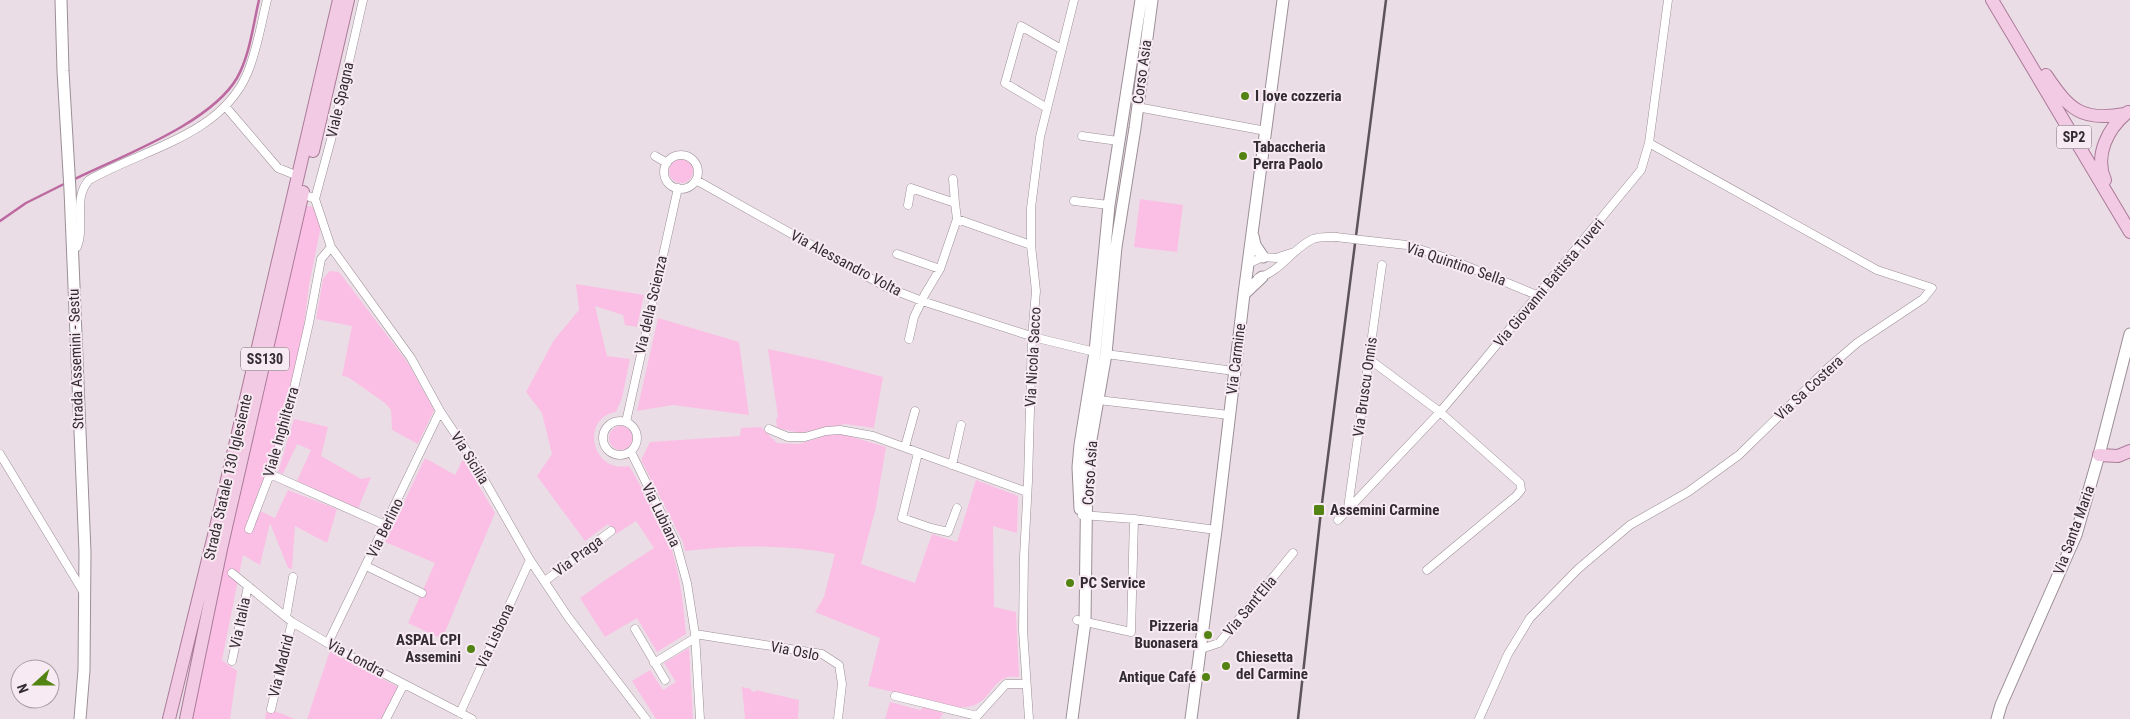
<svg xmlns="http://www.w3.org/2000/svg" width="2130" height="719" font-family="'Roboto Condensed',sans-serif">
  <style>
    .green { fill: #fbbfe5 }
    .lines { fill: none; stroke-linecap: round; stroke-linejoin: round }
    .stream { stroke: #bd69a1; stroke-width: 2.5 }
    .street-casing { stroke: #9b8f96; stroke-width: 9 }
    .secondary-casing { stroke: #9b8f96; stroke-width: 13 }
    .primary-casing { stroke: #aa7b99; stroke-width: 14 }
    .street { stroke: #fff; stroke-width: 8 }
    .secondary { stroke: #fff; stroke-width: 11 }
    .primary { stroke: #f3cae4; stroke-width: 12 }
    .rail { stroke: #5c5459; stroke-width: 2.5 }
    .street-bridge-casing { stroke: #9b8f96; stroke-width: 9; stroke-linecap: butt }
    .street-bridge { stroke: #fff; stroke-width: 8 }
    .poi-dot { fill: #538313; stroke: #f8eaf3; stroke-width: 2 }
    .labels { text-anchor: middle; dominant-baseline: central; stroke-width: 4; stroke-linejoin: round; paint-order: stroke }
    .shield { fill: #f8eaf3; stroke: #6d656a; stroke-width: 1 }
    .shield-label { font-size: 14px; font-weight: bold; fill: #322c30 }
    .street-label { font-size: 15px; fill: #322c30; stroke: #f8eaf3 }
    .poi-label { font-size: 15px; font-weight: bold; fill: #322c30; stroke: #f8eaf3; text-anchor: start }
  </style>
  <rect width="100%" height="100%" fill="#ebdde5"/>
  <path class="green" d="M669 171a12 12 0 1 1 24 0a12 12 0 1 1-24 0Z
    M1140,199L1183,205L1177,252L1134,247Z
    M307,206L315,207L321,226L309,285L303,333L284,417L268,473L259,489L246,529L251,533L260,511L275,518L288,490L337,509L327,543L295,526L292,569L288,568L270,523L260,565L243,555L222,660L237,671L230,719H193L210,626L304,209Z
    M330,271L339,272L408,363L434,410L418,444L392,430L391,410L385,403L348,377L342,376L352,326L316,319L323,279Z
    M576,284L644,295L637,327L625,325L623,315L595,306L607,356L630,359L622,398L616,412C581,417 590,473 629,466L634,474C644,493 656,512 665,532C679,564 683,599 686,634L657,652L637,618L605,637L580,598L608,578L654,548L636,521L616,534L608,524L585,541L537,476L552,454L542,413L526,392L554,340L579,310Z
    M658,318L739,342L749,415L673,405L637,411Z
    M768,349L824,361L883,377L874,428L845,424L800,433L777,428L776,419L778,417Z
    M294,419L328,427L321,456L361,479L371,477L358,509L297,481L311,450L297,444L283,474L278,472Z
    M609 438a12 12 0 1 1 24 0a12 12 0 1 1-24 0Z
    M761,427L777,443L799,444L831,434H842L886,447L876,507L861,564L915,583L932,534L957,542L976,480L1018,496L1017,533L993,526L994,607L1016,612L1019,677C1016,677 1011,676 1008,677C987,683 991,710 956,707L868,686L880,638L815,612L824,597L835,554C784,544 735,545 685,551L683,542L641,460L650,442L740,436L741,428Z
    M425,458L455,475L463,459L495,513L442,639L408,623L435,563L385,542Z
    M689,648L693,719H656L632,681L650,670L663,690L676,682L664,663Z
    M330,651L398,687L382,719H307Z
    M742,687L751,689V691L755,692L756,690L799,700L798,719H745Z
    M890,702L920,710L924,707L943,713L940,719H885Z
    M267,708L295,719H265Z"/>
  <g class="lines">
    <path class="stream" d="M73,180C121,156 210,124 237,78C250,55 253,25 259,0
      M0,221L26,203L66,183"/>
    <g class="street-casing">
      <path id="street" d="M225,106L278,168L298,176
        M1137,107L1266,131
        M1047,108L1005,83L1021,26L1061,49
        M1082,136L1118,141
        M664 172a17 17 0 1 1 34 0a17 17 0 1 1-34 0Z
        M655,156L667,163
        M953,179L955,203
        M696,180L886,287L922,301L1037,338L1095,352
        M303,194L315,199L331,247L411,358L440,411L474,462L530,560L568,617L646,719
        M315,199L332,136L363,0
        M1074,201L1109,205
        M908,205L911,188L955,203L957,219L940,269L925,294L914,317L909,339
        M957,219L1031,245
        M1370,241L1407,245L1452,260L1539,296
        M72,248L77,247C86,225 72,199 89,180C143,149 220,136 247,74C257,51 261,24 267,0
        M897,254L940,269
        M1248,264L1263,257L1276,258L1291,253
        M1258,278C1280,272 1293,248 1313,239C1320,236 1329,237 1336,237
        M1106,354L1234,371
        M1369,359L1440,412L1520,483L1521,490L1516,496L1427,570
        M1098,400L1229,415
        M603 438a17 17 0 1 1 34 0a17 17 0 1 1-34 0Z
        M626,422L678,188
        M769,429L788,437H805L826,431L840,430L873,436L1027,492
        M905,447L915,411
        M631,452L676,543L687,583L695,634L700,719
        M918,453L902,518L931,528L948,532L957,508
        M0,454L84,593
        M952,465L961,425
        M270,474L385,525
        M1348,508L1382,265
        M1082,515L1134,519L1216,530
        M1338,520L1440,412L1479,366L1641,170L1649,143L1668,0
        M249,529L270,474L285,428L309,323L321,259L331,247
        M366,566L422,593
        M232,573L292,622L346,654L472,719
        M545,581L611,531
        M286,617L293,577
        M1077,620L1131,632L1134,519
        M635,629L665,680
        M695,634L822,654L839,665L842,684L838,719
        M328,643L440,411
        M1201,649L1219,643L1293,553
        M232,661L248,586
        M654,663L695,638
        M895,696L977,716L1006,684H1026
        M271,709L292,622
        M460,713L530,560
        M386,719L404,684
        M1029,719L1023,630L1024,557L1028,481L1032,337L1036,291L1031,245V208L1040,137L1074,0
        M1479,719L1508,654L1530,618L1578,569L1630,525L1688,492L1739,455L1828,368L1857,343L1923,299L1932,288L1877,270L1649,143"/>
    </g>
    <g class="secondary-casing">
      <path id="secondary" d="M61,0L63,71L70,190L85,552L84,670L80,719
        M1253,236L1255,245L1263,257
        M1244,294L1262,277
        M1080,509L1078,467L1080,445L1095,352L1109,205L1141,0
        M1072,719L1085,622L1087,462L1106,354L1116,247L1135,128L1152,0
        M1191,719L1216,530L1244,294L1283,0
        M1997,719L2001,705L2076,535L2099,455L2130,334"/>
    </g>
    <g class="primary-casing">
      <path id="primary" d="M1992,0L2130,232
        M2046,75C2069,109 2081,122 2125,114
        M313,151L348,0
        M2105,180C2094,155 2108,128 2128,112
        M2099,455L2118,456L2130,451
        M169,719L216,527L339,0
        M186,719L221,549L303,192"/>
    </g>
    <use href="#street" class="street"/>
    <use href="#secondary" class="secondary"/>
    <use href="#primary" class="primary"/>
    <path class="rail" d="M1298,719L1321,511L1386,0"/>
    <g class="street-bridge-casing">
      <path id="street-bridge" d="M1336,237L1370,241"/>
    </g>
    <use href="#street-bridge" class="street-bridge"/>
  </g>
  <g class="poi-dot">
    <circle cx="1245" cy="96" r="5"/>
    <circle cx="1243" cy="156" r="5"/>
    <rect x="1313" y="504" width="12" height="12" rx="2.5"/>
    <circle cx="1070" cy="583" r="5"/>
    <circle cx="1208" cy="635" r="5"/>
    <circle cx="471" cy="649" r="5"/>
    <circle cx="1226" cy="666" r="5"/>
    <circle cx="1206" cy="677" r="5"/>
  </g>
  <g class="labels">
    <g class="shield">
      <rect x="2056.5" y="125.5" width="35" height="23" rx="4"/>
      <rect x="241" y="347.5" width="48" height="23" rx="4"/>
    </g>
    <g class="shield-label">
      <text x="2074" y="137">SP2</text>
      <text x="265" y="359">SS130</text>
    </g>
    <g class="street-label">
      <text transform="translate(1142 72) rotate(-82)">Corso Asia</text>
      <text transform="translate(340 100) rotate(-77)">Viale Spagna</text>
      <text transform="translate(846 263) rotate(28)">Via Alessandro Volta</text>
      <text transform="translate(1456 264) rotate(19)">Via Quintino Sella</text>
      <text transform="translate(1549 283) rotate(-50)">Via Giovanni Battista Tuveri</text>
      <text transform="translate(651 305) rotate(-77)">Via della Scienza</text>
      <text transform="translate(1033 357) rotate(-87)">Via Nicola Sacco</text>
      <text transform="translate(76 359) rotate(-92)">Strada Assemini - Sestu</text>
      <text transform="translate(1236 359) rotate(-83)">Via Carmine</text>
      <text transform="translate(1365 387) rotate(-82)">Via Bruscu Onnis</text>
      <text transform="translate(1809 388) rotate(-43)">Via Sa Costera</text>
      <text transform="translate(281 432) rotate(-74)">Viale Inghilterra</text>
      <text transform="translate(470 458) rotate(58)">Via Sicilia</text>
      <text transform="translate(1090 473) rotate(-86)">Corso Asia</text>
      <text transform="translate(228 477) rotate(-77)">Strada Statale 130 Iglesiente</text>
      <text transform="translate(661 515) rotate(64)">Via Lubiana</text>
      <text transform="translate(385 528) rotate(-64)">Via Berlino</text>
      <text transform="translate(2074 530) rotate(-70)">Via Santa Maria</text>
      <text transform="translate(578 556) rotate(-37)">Via Praga</text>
      <text transform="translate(1250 606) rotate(-50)">Via Sant'Elia</text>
      <text transform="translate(240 623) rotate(-78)">Via Italia</text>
      <text transform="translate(495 636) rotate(-65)">Via Lisbona</text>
      <text transform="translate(795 651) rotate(11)">Via Oslo</text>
      <text transform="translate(356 658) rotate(28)">Via Londra</text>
      <text transform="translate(281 666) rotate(-76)">Via Madrid</text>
    </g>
    <g class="poi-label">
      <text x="1255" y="96">I love cozzeria</text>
      <text x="1253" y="147">Tabaccheria<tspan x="1253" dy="17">Perra Paolo</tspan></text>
      <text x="1330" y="510">Assemini Carmine</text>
      <text x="1080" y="583">PC Service</text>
      <text x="1198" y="626" text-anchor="end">Pizzeria<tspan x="1198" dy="17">Buonasera</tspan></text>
      <text x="461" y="640" text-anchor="end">ASPAL CPI<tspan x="461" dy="17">Assemini</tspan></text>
      <text x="1236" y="657">Chiesetta<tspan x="1236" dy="17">del Carmine</tspan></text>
      <text x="1196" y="677" text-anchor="end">Antique Café</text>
    </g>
  </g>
  <g transform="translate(35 684) rotate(249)"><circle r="24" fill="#f8eaf3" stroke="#a99ea5"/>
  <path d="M0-4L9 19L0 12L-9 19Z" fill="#538313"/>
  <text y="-8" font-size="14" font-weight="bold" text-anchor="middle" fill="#322c30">N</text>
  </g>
</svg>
